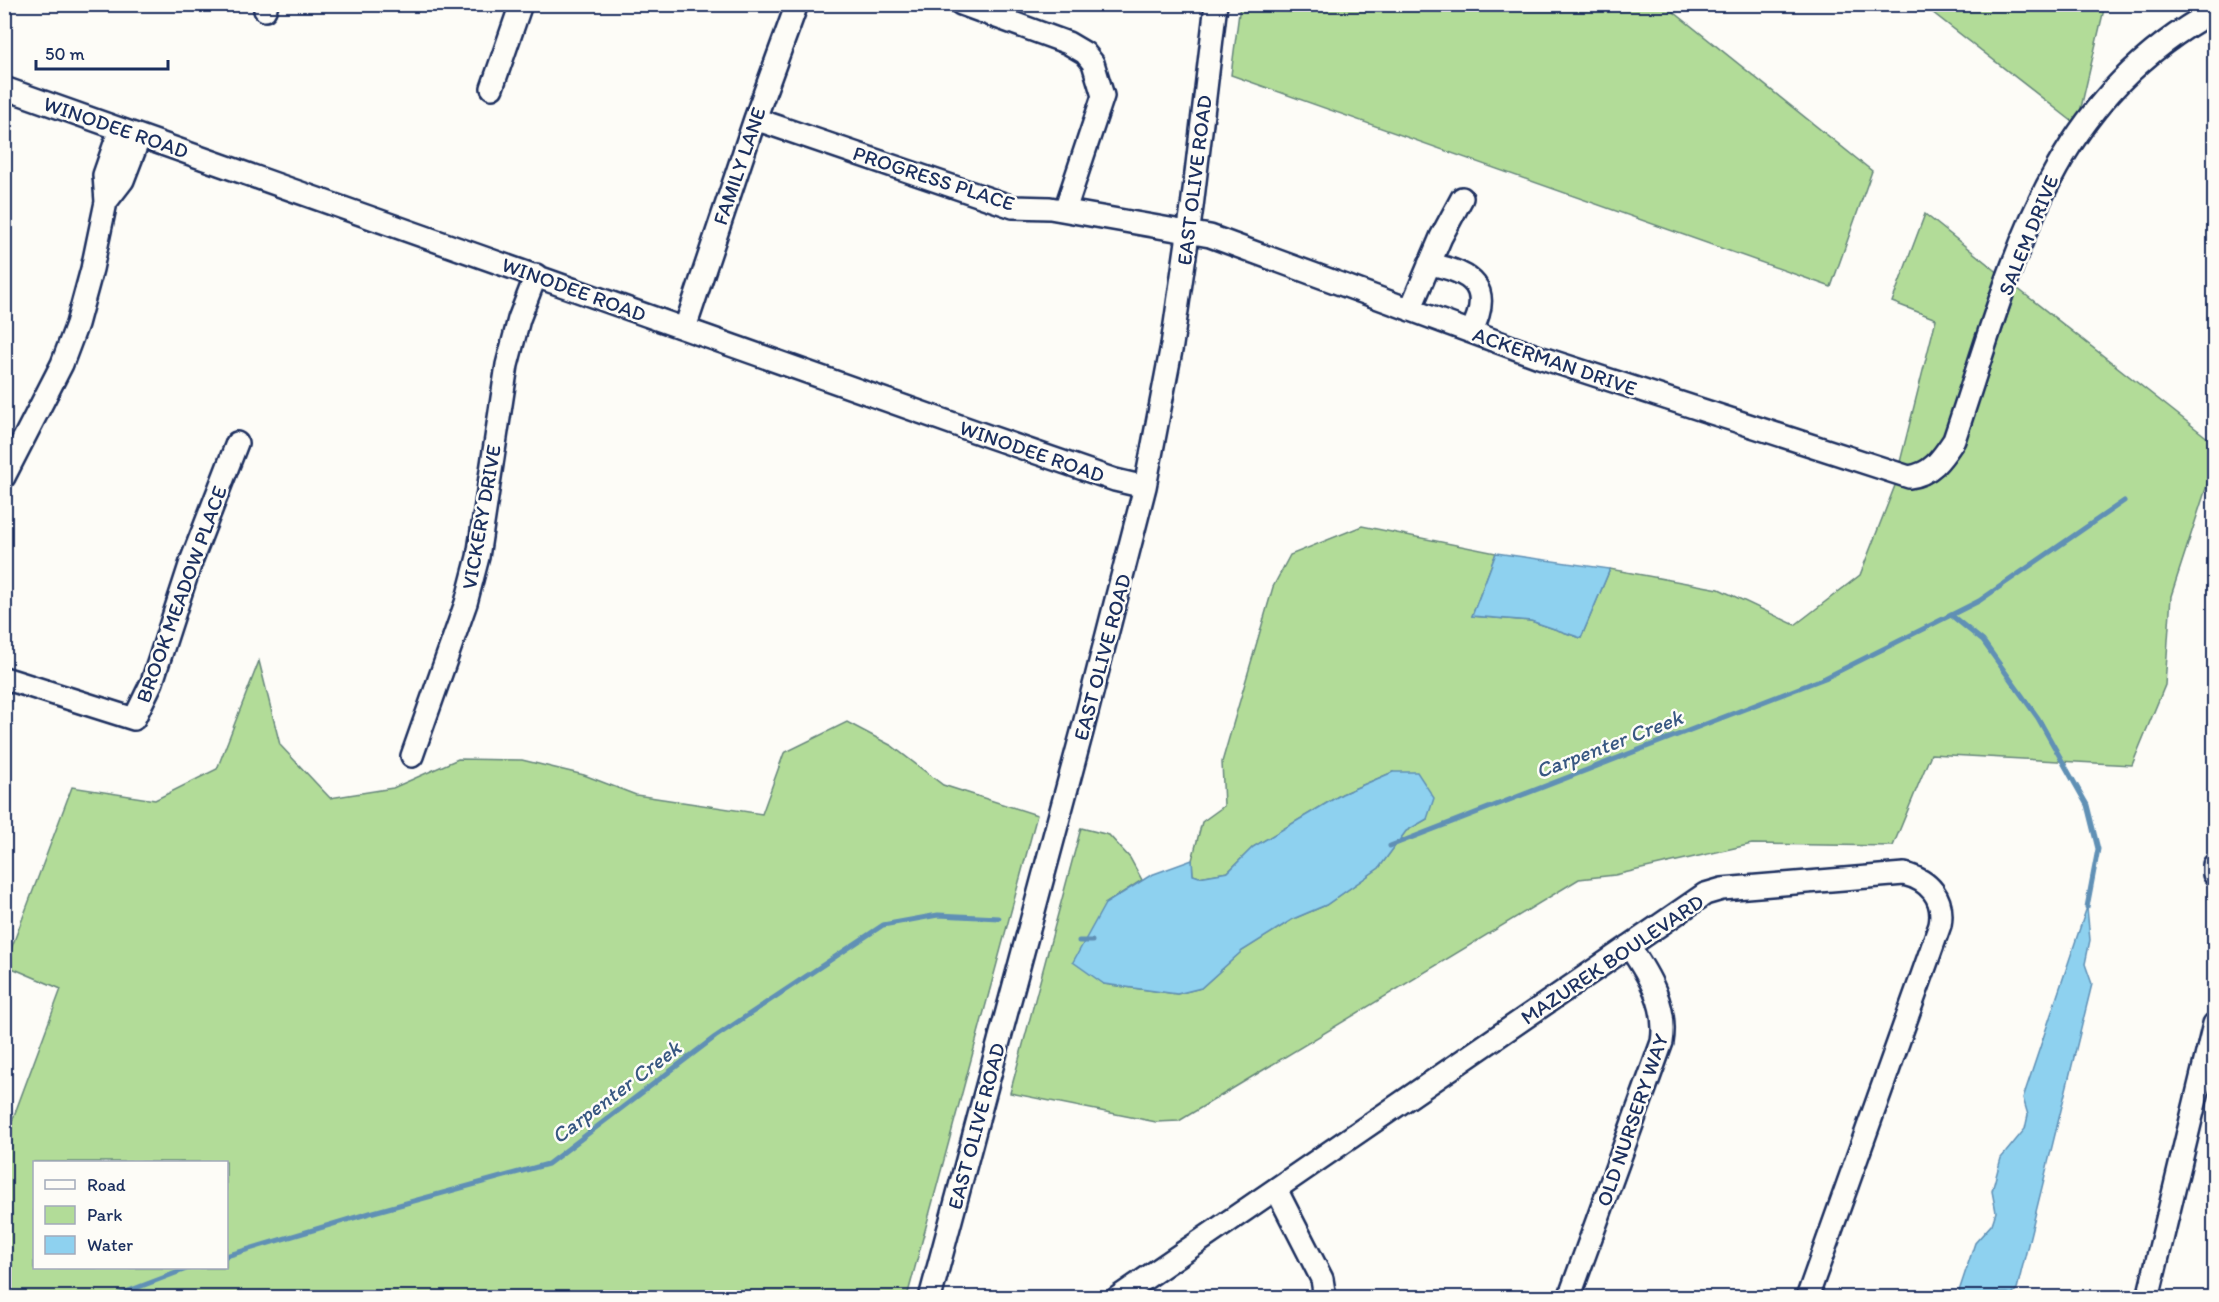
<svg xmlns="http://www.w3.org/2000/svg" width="2219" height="1302" font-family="Itim,sans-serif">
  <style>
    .green { fill: #b2dc98; stroke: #66867b; stroke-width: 1.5; fill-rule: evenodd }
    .water { fill: #8ed1ef; stroke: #6090b5; stroke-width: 1.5 }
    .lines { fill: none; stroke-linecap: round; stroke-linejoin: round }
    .stream { stroke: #6090b5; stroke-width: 5 }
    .minor-casing { stroke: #1b2f5e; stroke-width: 26 }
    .minor { stroke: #fdfcf7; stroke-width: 21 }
    .labels { text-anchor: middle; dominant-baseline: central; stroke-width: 5; stroke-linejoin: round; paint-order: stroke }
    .street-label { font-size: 21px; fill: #1b2f5e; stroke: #fdfcf7 }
    .water-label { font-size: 22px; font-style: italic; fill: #385882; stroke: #fdfcf7 }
  </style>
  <rect width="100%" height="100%" fill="#fdfcf7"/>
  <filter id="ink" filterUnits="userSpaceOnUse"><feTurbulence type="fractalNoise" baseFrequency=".0167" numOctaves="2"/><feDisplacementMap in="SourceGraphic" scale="12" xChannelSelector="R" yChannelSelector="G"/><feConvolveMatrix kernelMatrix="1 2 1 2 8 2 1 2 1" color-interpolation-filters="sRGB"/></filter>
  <g filter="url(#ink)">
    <path class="green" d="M1240,5H1665L1872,171L1831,287L1231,75Z
      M1923,5H2105L2080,112L2073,122Z
      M1925,214L2000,274L1944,436L1934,452L1917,467L1899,466L1936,319L1892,302Z
      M2017,288L2214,443V476L2209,479L2171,596L2165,685L2132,765L1931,754L1893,846L1752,844L1615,875L1579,879L1179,1121L1156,1122L1010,1093L1081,828L1109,835L1130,858L1142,880L1105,904L1104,984L1177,994L1201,988L1242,951L1293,919L1326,905L1379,868L1406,831L1427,819L1393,772L1342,794L1253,847L1228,872L1199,877L1193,875L1192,860L1202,822L1224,806L1222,762L1273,587L1290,555L1362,526L1496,553L1472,616L1531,621L1581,638L1610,569L1719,589L1795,625L1860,575L1896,483C1904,483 1917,486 1924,485C1941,481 1954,459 1963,444Z
      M259,661L280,745L330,798L393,788L458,759L522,760L584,775L636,795L762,814L784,753L847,722L892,746L943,785L1037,815L907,1297H5V1140L61,989L5,965L72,787L155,800L217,769ZM34,1162H226V1268H34Z"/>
    <path class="water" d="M1496,553L1610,569L1581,638L1531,621L1472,616Z
      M1393,772H1417L1434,798L1427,819L1406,831L1379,868L1326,905L1293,919L1242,951L1201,988L1177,994L1104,984L1073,962L1105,904L1151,875L1192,860L1193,875L1199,877L1228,872L1253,847L1342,794Z
      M2087,907L2090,940L2085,964L2092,984L2017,1289L2012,1294C1995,1290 1982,1298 1964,1297L1959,1291L1975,1243L1992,1224L1996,1212L1992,1191L2001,1158L2025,1129L2028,1115L2023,1098Z"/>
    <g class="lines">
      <path class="stream" d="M1951,615L1983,641L2038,718L2087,805L2098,849L2087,907
        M1390,846L1825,678L1979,601L2124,501
        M1079,941H1092
        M226,1256L370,1213L548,1164L715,1037L883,925L938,915L999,918
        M110,1298L189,1268"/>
      <g class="minor-casing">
        <path id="minor" d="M961,4L1068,43L1085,53L1093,63L1103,96L1065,210
          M265,10L267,4
          M4,88L985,435L1115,480L1145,487
          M492,88L521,4
          M755,119L1013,207L1050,208L1210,236L1539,357L1909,477C1932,474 1942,458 1954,440C2012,269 2043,105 2214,11
          M106,202L123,180L140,136
          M1429,264C1473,272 1494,288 1471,332
          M1410,310L1441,237L1462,198
          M685,328L755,119L797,4
          M4,477L62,364L77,324L92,269L106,202L104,175L120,129
          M4,678L134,719L152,682L192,559L237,443
          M412,756L466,603L478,557L507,365L519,319L536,275
          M2214,865V874
          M1276,1189L1322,1279L1325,1298
          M930,1298L1082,732L1145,487L1172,345L1192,207L1216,4
          M1117,1298L1705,894L1722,889L1904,874C1929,880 1945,898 1940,925L1807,1298
          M1569,1298L1662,1042C1668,1006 1648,974 1629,946
          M2148,1298L2214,1024"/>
      </g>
      <use href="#minor" class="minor"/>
    </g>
  </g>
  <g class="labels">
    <g class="street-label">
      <text transform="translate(116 127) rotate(19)">WINODEE ROAD</text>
      <text transform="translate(739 166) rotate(-71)">FAMILY LANE</text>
      <text transform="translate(934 178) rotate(18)">PROGRESS PLACE</text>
      <text transform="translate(1194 180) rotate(-83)">EAST OLIVE ROAD</text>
      <text transform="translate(2028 235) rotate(-68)">SALEM DRIVE</text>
      <text transform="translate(574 289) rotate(20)">WINODEE ROAD</text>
      <text transform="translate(1555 361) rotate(19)">ACKERMAN DRIVE</text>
      <text transform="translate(1032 451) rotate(19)">WINODEE ROAD</text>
      <text transform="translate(481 517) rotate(-80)">VICKERY DRIVE</text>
      <text transform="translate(181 594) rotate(-70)">BROOK MEADOW PLACE</text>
      <text transform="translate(1102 657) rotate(-75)">EAST OLIVE ROAD</text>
      <text transform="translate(1612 959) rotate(-34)">MAZUREK BOULEVARD</text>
      <text transform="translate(1632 1120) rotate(-71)">OLD NURSERY WAY</text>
      <text transform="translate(976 1126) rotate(-75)">EAST OLIVE ROAD</text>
    </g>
    <g class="water-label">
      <text transform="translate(1609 744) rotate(-21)">Carpenter Creek</text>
      <text transform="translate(616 1092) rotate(-37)">Carpenter Creek</text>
    </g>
  </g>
  <rect width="2219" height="1302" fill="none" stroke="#fdfcf7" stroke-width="24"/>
  <rect x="12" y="12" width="2195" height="1278" fill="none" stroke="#1b2f5e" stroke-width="2" filter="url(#ink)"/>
  <rect x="33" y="1161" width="195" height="108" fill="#fdfcf7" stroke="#a3aaba" stroke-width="1.5"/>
  <rect x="45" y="1180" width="30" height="9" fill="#fdfcf7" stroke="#a3aaba" stroke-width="1.5"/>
  <text x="87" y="1191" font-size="18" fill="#1b2f5e">Road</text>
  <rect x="45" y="1206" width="30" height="18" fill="#b2dc98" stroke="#a3aaba" stroke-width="1.5"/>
  <text x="87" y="1221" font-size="18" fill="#1b2f5e">Park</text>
  <rect x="45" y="1236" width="30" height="18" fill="#8ed1ef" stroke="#a3aaba" stroke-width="1.5"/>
  <text x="87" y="1251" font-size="18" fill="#1b2f5e">Water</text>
  <path d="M36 60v9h132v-9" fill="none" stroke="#1b2f5e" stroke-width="3"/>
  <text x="45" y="60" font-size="18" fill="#1b2f5e" stroke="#fdfcf7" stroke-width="4.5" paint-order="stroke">50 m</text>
</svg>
